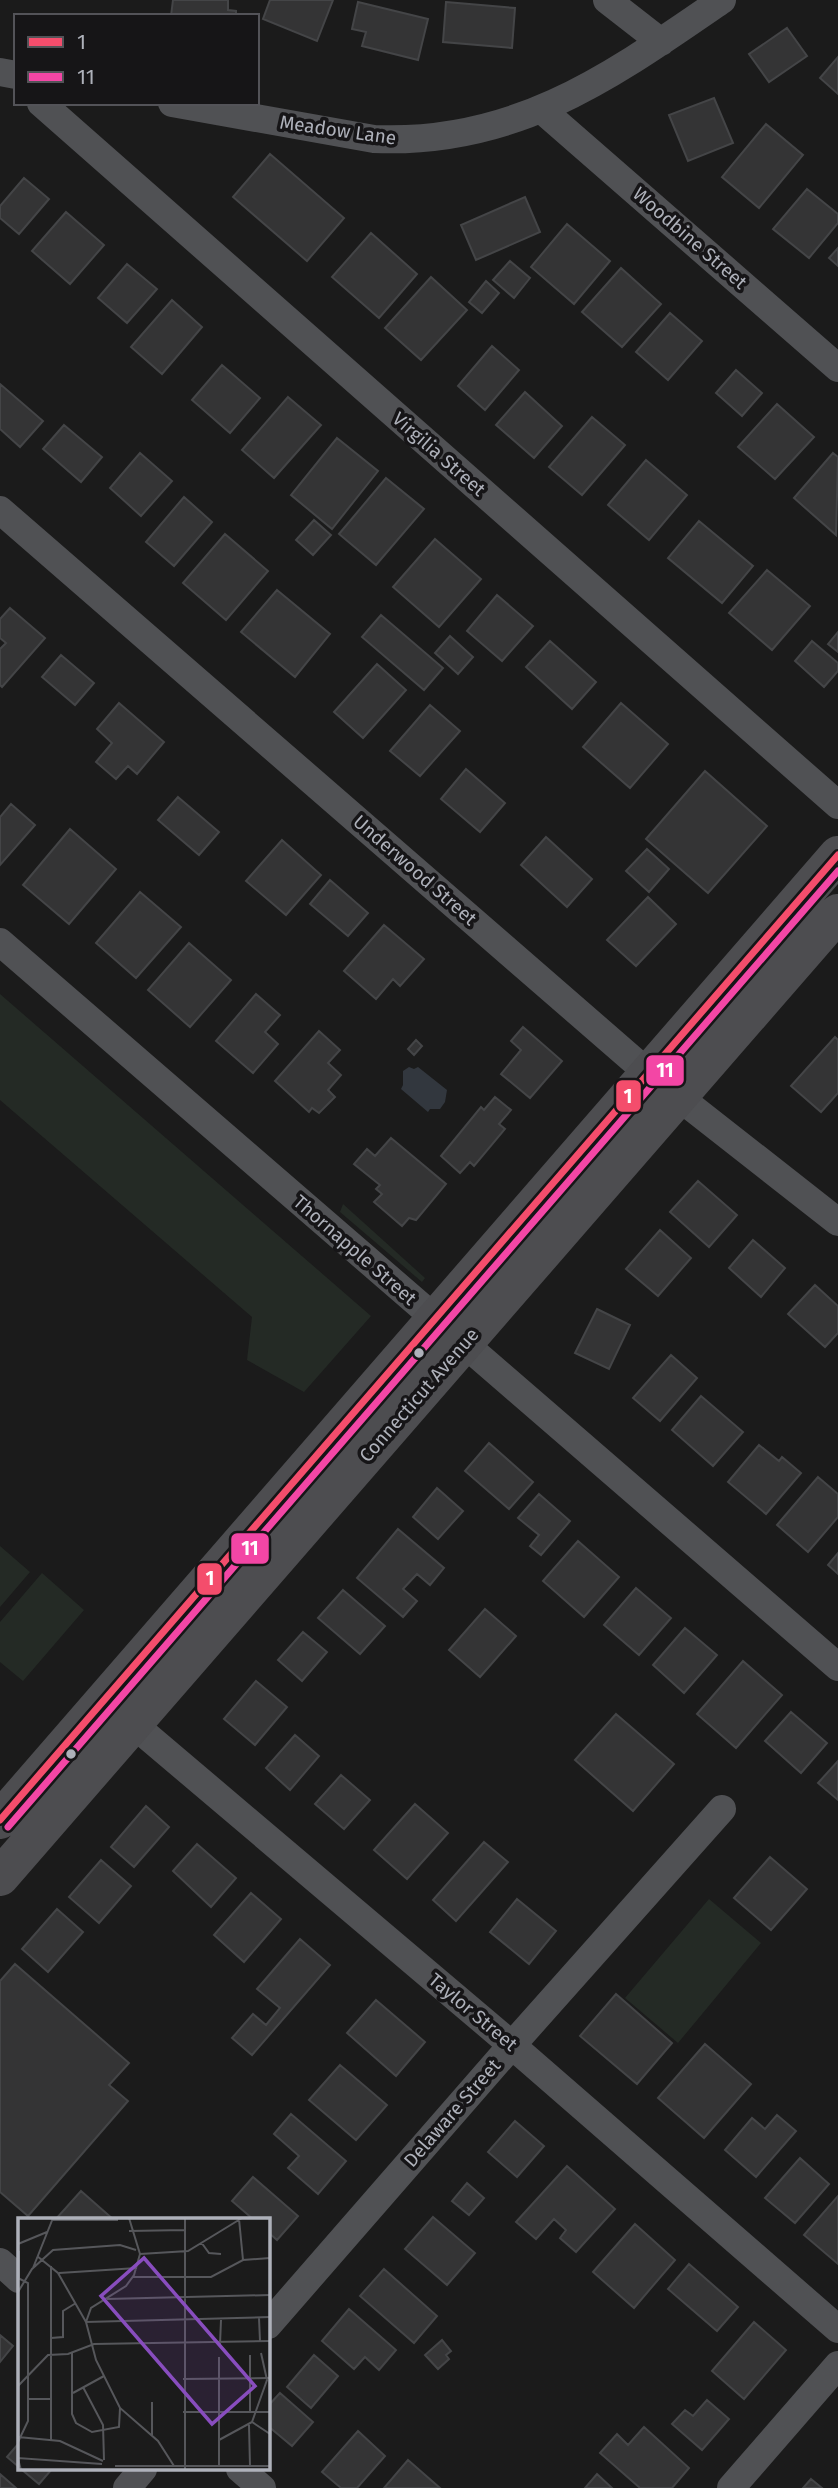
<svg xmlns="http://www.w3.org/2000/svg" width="838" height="2488" font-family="'Fira Sans',sans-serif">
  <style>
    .green { fill: #242a25 }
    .water { fill: #32373e }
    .building { fill: #343435; stroke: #444547; stroke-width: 2 }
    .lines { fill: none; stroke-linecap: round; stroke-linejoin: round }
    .minor { stroke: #505154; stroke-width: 28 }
    .primary { stroke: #4d4d50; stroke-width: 38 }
    .bus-1-casing { stroke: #161517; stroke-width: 12 }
    .bus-2-casing { stroke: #161517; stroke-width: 12 }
    .bus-1 { stroke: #f44d6c; stroke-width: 7 }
    .bus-2 { stroke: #f346a5; stroke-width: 7 }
    .bus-dot { fill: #aeb1ba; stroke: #161517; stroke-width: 2.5 }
    .labels { text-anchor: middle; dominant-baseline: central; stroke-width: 7; stroke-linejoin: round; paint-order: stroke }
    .street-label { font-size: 19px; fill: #aeb1ba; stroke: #161517 }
    .inset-road { fill: none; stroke: #56575b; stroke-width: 2 }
    .view { fill: #884dbe; fill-opacity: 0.15; stroke: #884dbe; stroke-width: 3.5 }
    .inset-edge { fill: none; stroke: #aeb1ba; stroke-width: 3.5 }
    .line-badge { stroke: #161517; stroke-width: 2.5 }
    .badge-label { font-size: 19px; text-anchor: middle; font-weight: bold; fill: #fff }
  </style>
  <rect width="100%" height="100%" fill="#1b1b1b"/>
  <path class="green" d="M0,994L371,1316L304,1392L247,1360L252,1317L0,1100Z
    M343,1204L425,1278L422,1282L340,1212Z
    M0,1546L30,1572L0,1607Z
    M42,1573L84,1610L23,1681L0,1662V1622Z
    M709,1899L761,1943L678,2043L625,1998Z"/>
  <path class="water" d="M409,1067L414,1069L418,1067L447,1090L445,1102L440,1109H430L428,1112L401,1089L403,1085V1071Z"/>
  <path class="building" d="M173,0H228V10L236,11V16H171Z
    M270,0H333L317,41L263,19Z
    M358,2L428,19L418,60L362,46L366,32L352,29Z
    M446,2L515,8L512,48L443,42Z
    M787,28L807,56L769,82L749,54Z
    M838,57V94L820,78Z
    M714,98L733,143L688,161L669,115Z
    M766,124L803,155L759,208L722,177Z
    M270,154L344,218L307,261L233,197Z
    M24,178L49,199L19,234L0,218V206Z
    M807,189L838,214V223L809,258L773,229Z
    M525,197L540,232L476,260L461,225Z
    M66,212L104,245L70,284L32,251Z
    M567,224L610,261L574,304L531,267Z
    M371,233L417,274L379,318L332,277Z
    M838,248V266L829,258Z
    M510,261L530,278L514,298L493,280Z
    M127,264L157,289L127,323L98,298Z
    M621,268L661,304L622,347L582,312Z
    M431,277L467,310L421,360L385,328Z
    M486,281L499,293L482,313L469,302Z
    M172,300L202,327L162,374L131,347Z
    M670,313L702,341L668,380L636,352Z
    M492,346L519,370L485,410L458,386Z
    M222,365L260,398L230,433L192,400Z
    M736,370L762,393L742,416L716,393Z
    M0,384L43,421L20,447L0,429Z
    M525,392L562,426L534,458L496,425Z
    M288,397L321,425L274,478L242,450Z
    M777,404L814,437L775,479L738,447Z
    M592,417L625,445L582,495L549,467Z
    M64,425L102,457L81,482L43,449Z
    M337,438L378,471L332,529L291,495Z
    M140,453L172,481L141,516L110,488Z
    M833,453L838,457L836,535L794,498Z
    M646,460L687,495L649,540L608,505Z
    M386,478L424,509L376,565L339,534Z
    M184,497L212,522L174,566L146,542Z
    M314,520L331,535L313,555L296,540Z
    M699,521L753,566L722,603L668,558Z
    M225,534L268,571L226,620L183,583Z
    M435,539L481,579L439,627L393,587Z
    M767,570L810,606L772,650L729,613Z
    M277,590L330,634L295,677L241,632Z
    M497,595L533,626L502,661L467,631Z
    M10,608L45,638L2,687L0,685V649L6,643L0,638V619Z
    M381,615L443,668L424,690L362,637Z
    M838,632V652L828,644Z
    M450,636L473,657L458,674L435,653Z
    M550,641L596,682L572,709L526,667Z
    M812,641L838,663V671L824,687L795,661Z
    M61,655L94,683L75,705L42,677Z
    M377,664L406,690L363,738L334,712Z
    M119,703L164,742L137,774L128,766L116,779L96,762L112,743L97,729Z
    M621,703L668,744L630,788L583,747Z
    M430,705L460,731L420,776L390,751Z
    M466,769L505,803L480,832L441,799Z
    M705,771L767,826L708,893L646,839Z
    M178,797L219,832L199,855L158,820Z
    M11,804L35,825L0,865V817Z
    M70,829L116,869L69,924L23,885Z
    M546,837L592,879L567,907L521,865Z
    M282,840L321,875L286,915L246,881Z
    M647,849L669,869L649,892L626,871Z
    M330,880L368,913L348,936L310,904Z
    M140,892L181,927L136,978L96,943Z
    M648,897L676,924L636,966L607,940Z
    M384,925L424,959L400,986L393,979L376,999L344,971Z
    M189,943L231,980L190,1027L148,990Z
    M256,994L280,1015L265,1032L278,1044L253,1073L216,1041Z
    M523,1027L562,1061L530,1098L501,1074L521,1050L511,1041Z
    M319,1031L340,1050L328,1063L341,1075L328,1090L335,1097L319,1113L312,1108L309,1112L275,1081Z
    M835,1037L838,1040V1093L821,1112L791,1086Z
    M416,1040L422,1046L414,1055L408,1049Z
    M495,1097L511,1110L499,1124L505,1129L474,1166L470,1162L460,1173L441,1156L481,1107L484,1110Z
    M391,1138L446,1184L416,1220L409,1218L402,1226L374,1202L382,1194L376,1189L380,1185L354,1164L367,1149L375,1156Z
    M698,1181L737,1215L709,1247L670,1212Z
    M660,1230L691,1258L658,1296L626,1269Z
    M753,1240L785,1268L761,1297L729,1268Z
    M815,1285L838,1306V1333L825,1347L788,1314Z
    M597,1309L630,1325L609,1369L575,1353Z
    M671,1355L697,1378L660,1421L633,1398Z
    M701,1396L743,1432L713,1466L672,1430Z
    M489,1443L533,1482L509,1509L465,1471Z
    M759,1445L779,1461L782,1457L801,1473L766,1514L728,1482Z
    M818,1477L838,1494V1517L808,1552L777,1525Z
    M437,1488L463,1511L438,1539L413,1517Z
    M539,1494L570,1521L541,1555L530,1546L539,1535L518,1518Z
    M398,1529L444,1568L430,1585L417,1574L403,1589L417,1601L403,1617L357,1578Z
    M578,1541L619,1577L584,1617L543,1581Z
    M838,1553V1574L828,1565Z
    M636,1588L671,1618L639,1655L604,1625Z
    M343,1590L385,1626L360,1654L318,1618Z
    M485,1609L516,1636L480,1677L449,1650Z
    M685,1628L717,1655L684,1693L653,1665Z
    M303,1632L327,1652L302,1681L278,1660Z
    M743,1661L782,1695L736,1748L697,1714Z
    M256,1681L287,1707L255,1745L224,1719Z
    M791,1712L827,1743L801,1773L765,1741Z
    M616,1714L674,1764L633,1811L575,1760Z
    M295,1735L319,1756L290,1790L266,1768Z
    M838,1761V1800L818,1783Z
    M341,1775L370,1800L344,1829L315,1804Z
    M415,1804L448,1833L407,1879L374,1850Z
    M146,1806L169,1827L134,1867L111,1847Z
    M484,1842L508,1862L456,1921L433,1900Z
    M197,1844L236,1878L211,1907L173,1871Z
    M770,1857L807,1889L771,1930L734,1898Z
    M101,1860L131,1886L99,1923L69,1897Z
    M251,1893L281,1919L244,1962L214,1935Z
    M517,1899L556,1931L529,1964L490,1932Z
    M57,1909L83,1932L48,1972L22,1949Z
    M300,1939L330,1965L252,2055L232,2038L253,2014L266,2025L280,2008L257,1989Z
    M15,1964L129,2063L109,2085L128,2101L28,2216L0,2192V1981Z
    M616,1994L672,2043L637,2084L580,2036Z
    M376,2000L425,2042L396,2076L347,2033Z
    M705,2044L751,2084L704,2138L658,2098Z
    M340,2065L387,2105L356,2140L309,2100Z
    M291,2114L346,2161L318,2194L288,2168L299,2156L274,2134Z
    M777,2115L796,2131L756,2177L725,2150L752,2118L765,2129Z
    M515,2121L544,2146L517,2177L488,2152Z
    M800,2158L829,2184L795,2223L765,2198Z
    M567,2166L615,2209L576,2252L560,2238L566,2230L554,2219L536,2239L516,2222Z
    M253,2177L298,2216L277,2240L268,2232V2220H254L232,2201Z
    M467,2183L484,2198L469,2215L452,2201Z
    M81,2191L114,2220H55Z
    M838,2196V2264L804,2235Z
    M433,2217L475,2253L447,2285L405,2249Z
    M635,2224L675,2260L634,2308L593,2272Z
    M689,2264L738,2307L717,2331L668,2289Z
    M384,2269L437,2316L414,2343L360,2296Z
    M349,2309L396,2350L379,2370L365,2357L354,2369L322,2341Z
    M754,2322L786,2350L744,2399L712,2371Z
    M0,2335L13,2346L0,2362Z
    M442,2340L451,2351L446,2355L449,2359L438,2369L425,2355Z
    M314,2355L338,2376L311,2408L287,2387Z
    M280,2393L313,2422L292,2446L268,2426V2406Z
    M707,2400L729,2419L702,2450L672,2424L685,2410L693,2416Z
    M644,2427L689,2468L672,2488H640L600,2453L617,2434L628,2445Z
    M358,2431L385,2456L357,2488H341L322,2472Z
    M19,2443V2467L7,2457Z
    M408,2460L440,2488H384Z
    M21,2469H52L39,2484Z
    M0,2474L16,2488H0Z
    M597,2474L612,2488H585Z
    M811,2479L822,2488H803Z"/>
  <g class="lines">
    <path class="minor" d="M607,0L661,42
      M0,72L16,75
      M41,103L838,805
      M172,103L374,139C516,145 610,77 722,0
      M541,109L838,368
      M0,510L648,1073L838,1222
      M0,942L838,1667
      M120,1713L500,2035L838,2329
      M0,2262L19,2279
      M268,2325L512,2045L722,1809
      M240,2469L262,2488
      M127,2488L143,2469
      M731,2488L838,2365"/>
    <path class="primary" d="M0,1820L838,855
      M0,1877L838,913"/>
    <g class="bus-1-casing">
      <path id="bus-1" d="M0,1820L838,855"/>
    </g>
    <g class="bus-2-casing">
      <path id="bus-2" d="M8,1827L838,871"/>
    </g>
    <use href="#bus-1" class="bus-1"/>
    <use href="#bus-2" class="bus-2"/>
  </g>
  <g class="bus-dot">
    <circle cx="419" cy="1353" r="6"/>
    <circle cx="71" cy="1754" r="6"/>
  </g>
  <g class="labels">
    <g class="street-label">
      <text transform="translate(338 130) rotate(8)">Meadow Lane</text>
      <text transform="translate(690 238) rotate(41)">Woodbine Street</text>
      <text transform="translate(439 454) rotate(41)">Virgilia Street</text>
      <text transform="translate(415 870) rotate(41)">Underwood Street</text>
      <text transform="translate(355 1250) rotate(41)">Thornapple Street</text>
      <text transform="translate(419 1395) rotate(-49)">Connecticut Avenue</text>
      <text transform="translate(473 2012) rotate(40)">Taylor Street</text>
      <text transform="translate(452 2113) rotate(-49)">Delaware Street</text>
    </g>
  </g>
  <g transform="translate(18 2218)">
    <rect width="252" height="252" fill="#1b1b1b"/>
    <path class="inset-road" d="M111,0L122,36L116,57L108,68L73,90L68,104L78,142L102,190L140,223L156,248M221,1L225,42M34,2H100M111,13L167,12M183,24L191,35L203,36M0,26L29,14M1,33V60M122,36L170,33L224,0M19,38L40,55L68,104L252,99M33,48V222M15,50L35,0M41,55L119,50M115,59H193L225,42L252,40M0,60L10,65V203L0,224M0,74L14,51L35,32L102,27L118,32M89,81L252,77M241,100L242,123M33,120L45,119V93L58,85M202,126L203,102M54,135V196L58,205L74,214L101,209L102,190M165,161L252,160M0,168L30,137L50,136L76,126L252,123M65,169L85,207L86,242M55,175L86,158M10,181H33M134,184V217M165,194H252M232,194V137M234,204L249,162L243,135M231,207L232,248M0,219L42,223L85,243M201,222L234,204L252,216M97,248H252M201,248V139M3,252L0,241V240L84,246M167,252V0"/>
    <path class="view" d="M126,40L237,168L194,206L83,78Z"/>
    <rect width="252" height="252" class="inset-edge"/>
  </g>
  <g class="line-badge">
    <rect x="645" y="1054" width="40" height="33" rx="7" fill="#f346a5"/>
    <rect x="615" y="1079" width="27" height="34" rx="7" fill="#f44d6c"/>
    <rect x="230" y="1532" width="40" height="33" rx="7" fill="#f346a5"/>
    <rect x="196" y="1562" width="27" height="34" rx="7" fill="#f44d6c"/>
  </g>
  <g class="badge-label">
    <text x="665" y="1077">11</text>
    <text x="628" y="1103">1</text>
    <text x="250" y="1555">11</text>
    <text x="210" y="1585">1</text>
  </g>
  <rect x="14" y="14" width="245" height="91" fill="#161517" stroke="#535358" stroke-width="2"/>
  <rect x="28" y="37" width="35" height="10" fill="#f44d6c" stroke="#535358" stroke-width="2"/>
  <text x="77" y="49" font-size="21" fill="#aeb1ba">1</text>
  <rect x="28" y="72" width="35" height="10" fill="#f346a5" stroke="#535358" stroke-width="2"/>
  <text x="77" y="84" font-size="21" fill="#aeb1ba">11</text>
</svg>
